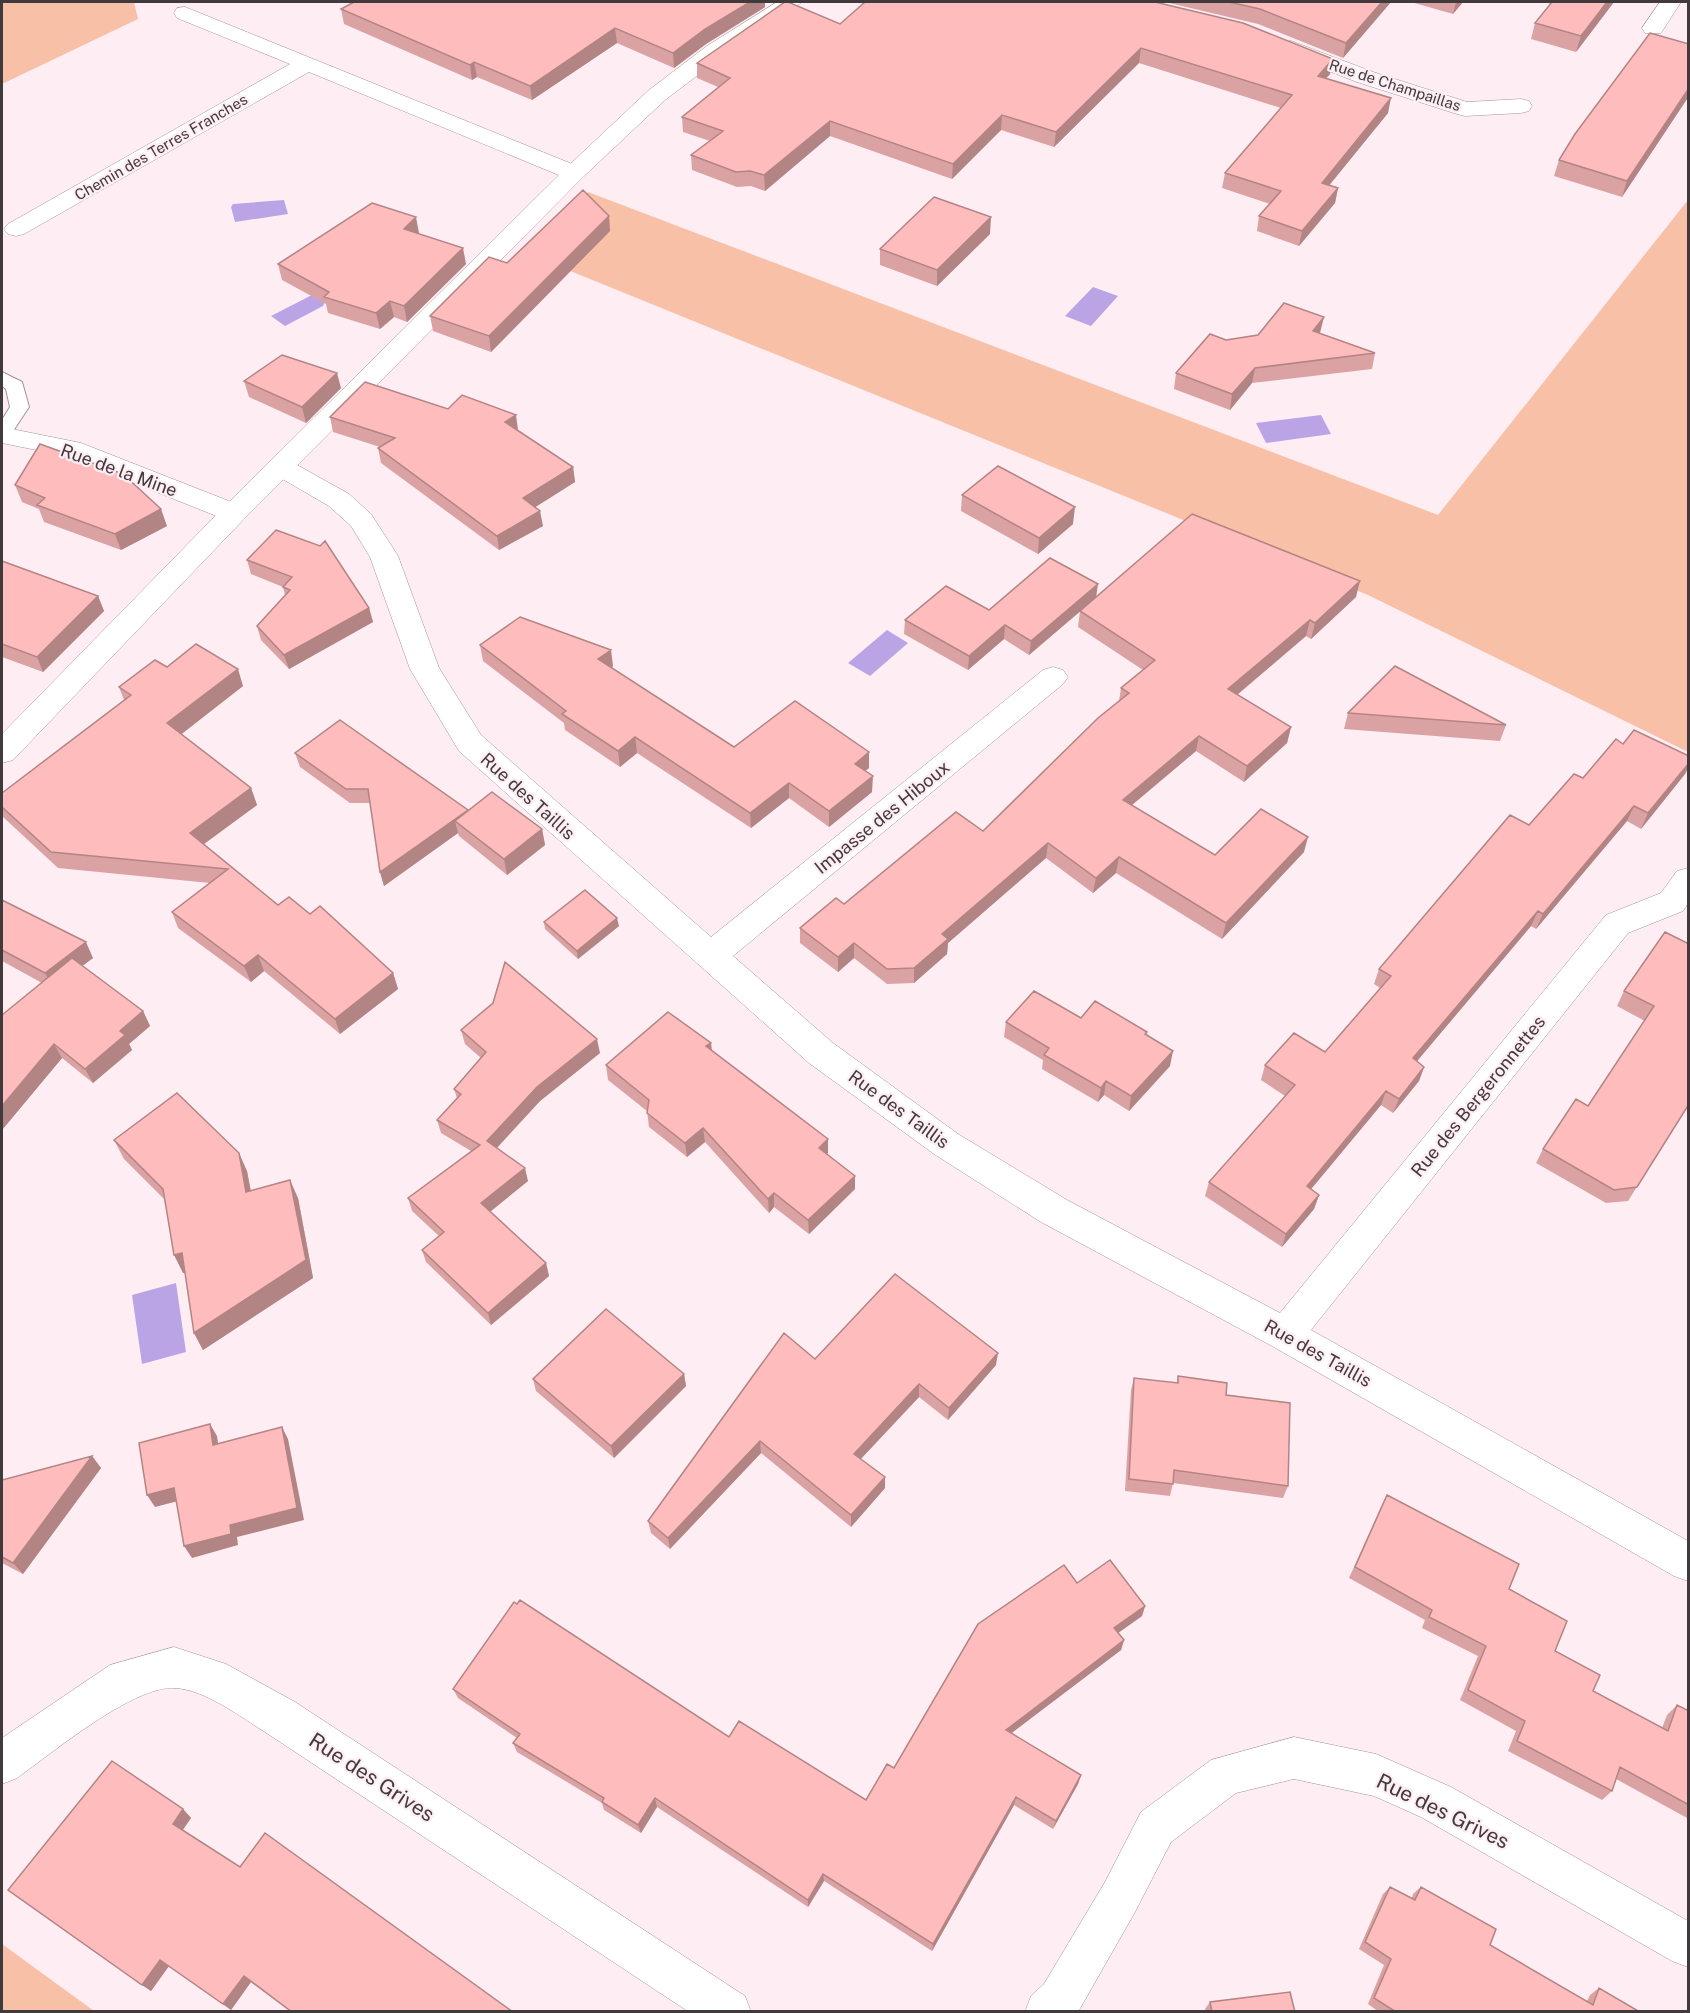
<svg xmlns="http://www.w3.org/2000/svg" width="1690" height="2013" font-family="'Public Sans',sans-serif">
  <style>
    .green { fill: #f8c0a7 }
    .water { fill: #baa4e6 }
    .lines { fill: none; stroke-linecap: round; stroke-linejoin: round }
    .service-casing { stroke: #a49299; stroke-width: 2 }
    .minor-casing { stroke: #a49299; stroke-width: 1 }
    .secondary-casing { stroke: #a49299; stroke-width: 1 }
    .service { fill: #fff; fill-rule: evenodd }
    .minor { fill: #fff; fill-rule: evenodd }
    .secondary { fill: #fff; fill-rule: evenodd }
    .wall { fill: #dba2a3 }
    .shaded-wall { fill: #b28484 }
    .building { fill: #ffbcbd; stroke: #b28484; stroke-width: 1.5 }
    .labels { text-anchor: middle; dominant-baseline: central; stroke-width: 4.5; stroke-linejoin: round; paint-order: stroke }
    .far-street-label { font-size: 15px; fill: #413a3d; stroke: #feeef4 }
    .street-label { font-size: 18px; fill: #413a3d; stroke: #feeef4 }
    .near-street-label { font-size: 21px; fill: #413a3d; stroke: #feeef4 }
  </style>
  <rect width="100%" height="100%" fill="#feeef4"/>
  <path class="green" d="M2,2H134L138,19L2,84Z
    M588,192L1438,515L1688,200V752L1368,595L531,255Z
    M2,1944L94,2011H2Z"/>
  <path class="water" d="M284,200L288,214L235,222L231,207L233,204Z
    M1093,287L1118,296L1091,326L1065,316Z
    M310,296H316L325,302L323,306L285,326L271,316Z
    M1321,415L1331,434L1266,443L1256,423Z
    M887,630L908,643L870,676L848,663Z
    M176,1283L186,1352L142,1364L132,1295Z"/>
  <g class="lines">
    <g class="service-casing">
      <path id="service" d="M2,372L22,382L29,407L9,437L2,439V420L10,407L6,389L2,386Z"/>
    </g>
    <g class="minor-casing">
      <path id="minor" d="M1660,2H1681L1661,33H1645L1642,28Z
        M185,7L582,168L586,173L582,178H566L309,72L24,234L16,236L8,234L4,229L8,224L290,64L177,18L174,13L177,8Z
        M1291,41L1373,72L1467,102L1521,99L1529,101L1532,106L1529,111L1521,113L1465,116L1457,114L1357,82L1283,53L1280,48L1283,43Z
        M2,427L81,443L244,507L248,513L244,519L234,522L224,519L66,456L2,443Z
        M281,458L290,461L349,494L371,514L398,556L439,668L481,735L711,937L1043,670L1053,667L1063,670L1068,677L1063,684L733,956L833,1043L958,1134L1067,1200L1280,1313L1606,915L1661,893L1677,871L1688,868V903L1683,911L1628,933L1311,1330L1688,1541V1581L1674,1576L1272,1346L1041,1222L934,1154L809,1063L459,751L410,669L370,557L351,526L329,506L272,473L268,467L272,461Z
        M174,1647L226,1664L295,1702L745,1996L751,2012H689L265,1732C239,1716 206,1690 175,1688C134,1685 52,1753 17,1778L2,1784V1738L110,1665Z
        M1294,1737L1376,1754L1451,1787L1688,1921V1967L1672,1961L1421,1817L1374,1796L1294,1779L1236,1793L1171,1842L1135,1912L1078,2012H1025L1031,1996L1044,1984L1105,1882L1141,1812L1211,1760Z"/>
    </g>
    <g class="secondary-casing">
      <path id="secondary" d="M777,2H802L723,56L665,100L582,178L244,519L13,760L2,763V734L224,507L566,168L649,90L707,46Z"/>
    </g>
    <use href="#service" class="service"/>
    <use href="#minor" class="minor"/>
    <use href="#secondary" class="secondary"/>
  </g>
  <path class="wall" d="M1165,2H1391L1343,58L1258,24Z
    M1411,2H1463L1453,14Z
    M1550,2H1614L1576,52L1531,39L1535,23L1549,6Z
    M765,7L706,44L674,68L617,43L532,100L477,77L472,80L344,24L341,9Z
    M840,24L1333,59L1330,74L1326,78L1388,113L1329,185L1338,188L1335,203L1299,246L1257,231L1259,216L1270,204L1222,188L1225,173L1281,108L1139,63L1054,147L1001,130L952,179L830,136L765,191L751,186L737,187L692,170L691,155L710,141L683,132L682,117L718,87L697,78V63Z
    M1689,44V96L1622,197L1554,176L1559,160Z
    M609,216L610,231L491,352L433,331L430,316L507,263Z
    M419,233V234L466,264L407,322L394,317L380,329L328,313L326,304L282,280L278,264Z
    M990,234L937,286L880,265V249Z
    M1320,333L1375,353L1372,369L1252,383L1230,410L1174,389L1176,373L1226,340Z
    M244,381L341,388L306,423L249,397Z
    M448,409L518,430L573,467L575,482L535,507L543,526L499,550L381,463L378,448L380,447L333,432L330,417Z
    M15,485L167,526L121,550L44,522L39,509L22,502Z
    M962,495L1073,524L1038,554L961,511Z
    M247,560L369,608L373,622L289,669L261,640L257,626L285,595L283,587L251,574Z
    M2,561L98,596L104,611L43,672L2,657Z
    M1096,597H1356L1311,639L1306,636L1237,695L1291,727L1287,743L1244,782L1196,751L1132,805L1215,855L1304,852L1222,939L1116,873L1093,893L1046,858L948,943L947,954L914,983L887,984L854,958L838,972L800,943V928L983,831L1119,701L1121,688L1143,670L1078,627L1080,611L1029,655L1004,639L968,670L904,634L905,620Z
    M480,645L613,666L611,668L734,747L869,752V768L865,771L872,792L829,827L789,798L751,828L637,753L620,767L565,730L564,723L483,661Z
    M167,667L243,686L181,734L251,788L257,805L203,844L278,905L310,914L393,973L398,989L340,1034L264,971L251,982L178,928L172,912L210,883L58,868L2,816V793L124,700L119,687Z
    M1348,713L1506,725L1500,741L1344,729Z
    M1623,744L1689,756V766L1685,774L1641,829L1627,821L1536,929L1531,926L1417,1061L1424,1067L1419,1081L1393,1113L1381,1105L1311,1189L1319,1195L1314,1209L1282,1247L1205,1196L1209,1182L1285,1096L1261,1080L1265,1065L1325,1052L1380,988L1374,984L1379,969L1529,825Z
    M295,753L468,810L542,829L545,845L507,875L459,836L458,833L384,886L380,872L370,803H350L300,767Z
    M2,900L93,958L82,966L143,1011L150,1026L129,1044L132,1050L93,1083L62,1058L2,1130L42,983L2,961Z
    M544,922L619,926L578,959L545,929Z
    M1665,932L1689,1105L1628,1201L1606,1203L1536,1163L1543,1149L1588,1106L1645,1021L1617,1006L1624,991Z
    M1081,1018L1147,1032L1146,1035L1170,1066L1129,1111L1104,1095L1098,1102L1042,1069L1043,1060L1004,1037L1006,1022Z
    M461,1030L600,1053L540,1101L497,1148L528,1181L490,1211L546,1263L549,1276L491,1325L426,1262L422,1250L439,1236L412,1211L408,1198L471,1151L441,1133L437,1120L457,1098L454,1089L481,1058L465,1044Z
    M711,1043L712,1051L828,1139L827,1154L855,1189L809,1234L774,1207L769,1213L705,1142L687,1157L649,1127L647,1111L608,1080L606,1065Z
    M114,1140L247,1171L251,1191L298,1198L313,1278L203,1350L194,1333L185,1273H183L164,1199L124,1159Z
    M815,1359L996,1365L948,1420L919,1397L861,1459L885,1488L851,1527L761,1453L670,1549L651,1533L648,1521Z
    M684,1374L686,1386L614,1458L536,1391L533,1379Z
    M1178,1376L1226,1395L1288,1486L1283,1498L1173,1483L1170,1496L1125,1491L1131,1390L1134,1378L1177,1383Z
    M92,1456L101,1468L23,1574L2,1563V1480Z
    M1387,1495L1509,1589L1555,1651L1593,1691L1662,1728L1667,1715L1677,1705L1689,1711V1819L1616,1779L1612,1791L1602,1800L1508,1751L1516,1731L1460,1700L1478,1656L1422,1628L1425,1620L1349,1578L1381,1507Z
    M1077,1583L1145,1606L1142,1616L1118,1633L1124,1640L1121,1650L1011,1733L1081,1775L1078,1784L1053,1829L1014,1805L932,1951L824,1881L808,1907L657,1807L641,1833L604,1810L602,1803L517,1752L513,1743L517,1738L458,1698L453,1689L729,1737L866,1800L894,1768Z
    M183,1809L191,1818L183,1830L240,1867L513,2012H291L251,1982L231,2010L169,1966L151,1991L8,1890Z
    M1390,1887L1412,1898L1413,1894L1421,1887L1490,1945L1587,2001L1590,1995L1599,1988L1640,2012H1379L1368,2004L1384,1965L1359,1949L1383,1894Z
    M1210,2002L1295,2012H1206L1205,2009Z"/>
  <path class="shaded-wall" d="M750,2H765V7L706,44L674,68L673,53L705,29Z
    M1382,2H1391L1343,58L1346,43Z
    M1456,2H1463L1453,14Z
    M1607,2H1614L1576,52L1581,36Z
    M615,28L617,43L532,100L530,86Z
    M1141,48L1139,63L1054,147L1056,132Z
    M1333,59L1330,74L1315,91L1318,76Z
    M474,62L477,77L472,80L470,65Z
    M1689,88V96L1622,197L1627,181Z
    M1391,98L1388,113L1319,198L1322,183Z
    M1002,115L1001,130L952,179L953,164Z
    M830,121V136L765,191L764,175Z
    M1338,188L1335,203L1299,246L1302,231Z
    M609,216L610,231L491,352L489,336Z
    M416,217L419,233L407,245L404,229Z
    M991,217L990,234L937,286V270Z
    M463,248L466,264L407,322L404,306Z
    M390,301L394,317L380,329L376,313Z
    M1324,317L1320,333L1313,331Z
    M1255,368L1252,383L1230,410L1232,394Z
    M337,373L341,388L306,423L302,407Z
    M516,415L518,430L505,422Z
    M573,467L575,482L526,513L523,498Z
    M1075,507L1073,524L1038,554L1039,538Z
    M161,509L167,526L121,550L115,534Z
    M540,511L543,526L499,550L497,536Z
    M1360,581L1356,597L1311,639L1315,623Z
    M1098,584L1096,598L1029,655L1031,641Z
    M98,596L104,611L43,672L37,657Z
    M369,608L373,622L289,669L284,655Z
    M1310,620L1306,636L1225,705L1228,689Z
    M1005,625L1004,639L968,670L969,656Z
    M611,650L613,666L600,675L598,659Z
    M238,669L243,686L174,740L167,723Z
    M1291,727L1287,743L1244,782L1247,766Z
    M1199,736L1196,751L1120,815L1123,800Z
    M635,737L637,753L620,767L618,751Z
    M869,752V768L855,779V764Z
    M1689,763V766L1685,774L1641,829L1648,813Z
    M873,776L872,792L829,827V811Z
    M789,783V798L751,828L750,813Z
    M251,788L257,805L196,850L190,833Z
    M1634,806L1627,821L1536,929L1543,914Z
    M468,810L471,824L455,821L458,833L384,886L380,872Z
    M542,829L545,845L507,875L504,859Z
    M1308,837L1304,852L1222,939L1226,923Z
    M1048,843L1046,858L948,943L947,954L914,983V968L942,934Z
    M1119,857L1116,873L1093,893L1096,878Z
    M1538,911L1531,926L1407,1073L1413,1058Z
    M617,918L619,926L578,959L577,951Z
    M86,942L93,958L53,988L45,973Z
    M854,943V958L838,972V957Z
    M258,955L264,971L251,982L244,966Z
    M393,973L398,989L340,1034L335,1019Z
    M143,1011L150,1026L129,1044L132,1050L93,1083L85,1069L120,1031Z
    M597,1039L600,1053L540,1101L491,1154L487,1141L537,1087Z
    M711,1043L712,1057L706,1046Z
    M54,1044L62,1058L2,1130V1106Z
    M1173,1051L1170,1066L1129,1111L1131,1096Z
    M1424,1067L1419,1081L1393,1113L1399,1099Z
    M1106,1081L1104,1095L1098,1102L1101,1088Z
    M1386,1091L1381,1105L1302,1200L1307,1186Z
    M703,1128L705,1142L687,1157L685,1143Z
    M828,1139V1153L819,1162V1148Z
    M239,1153L247,1171L254,1210L246,1192Z
    M525,1168L528,1181L485,1216L481,1203Z
    M855,1176V1189L809,1234L808,1220Z
    M290,1180L298,1198L313,1278L203,1350L194,1333Z
    M774,1193V1207L769,1213L768,1199Z
    M1319,1195L1314,1209L1282,1247L1286,1234Z
    M182,1253L191,1271L183,1273L174,1255Z
    M546,1263L549,1276L491,1325L488,1313Z
    M998,1353L996,1365L948,1420L949,1408Z
    M684,1374L686,1386L614,1458L611,1446Z
    M919,1384V1397L854,1466V1454Z
    M210,1424L217,1436L220,1457L213,1445Z
    M282,1427L288,1439L304,1520L237,1537L238,1545L192,1558L184,1546L230,1525Z
    M760,1441L761,1453L670,1549L668,1538Z
    M92,1456L101,1468L23,1574L13,1563Z
    M885,1477V1488L851,1527V1515Z
    M174,1488L182,1500L155,1507L147,1495Z
    M1145,1606L1142,1616L1111,1638L1114,1628Z
    M1124,1640L1121,1650L1004,1739L1006,1730Z
    M1081,1775L1078,1784L1053,1829L1056,1821Z
    M1016,1797L1014,1805L932,1951L933,1944Z
    M655,1798L657,1807L641,1833L638,1825Z
    M183,1809L191,1818L181,1832L173,1824Z
    M823,1874L824,1881L808,1907V1900Z
    M160,1960L169,1966L151,1991L142,1985Z
    M244,1976L251,1982L231,2010L223,2004Z"/>
  <path class="building" d="M354,2H750L705,29L673,53L615,28L530,86L474,62L470,65L341,9Z
    M785,2H788L840,24L865,2H1155L1243,23L1333,59L1318,76L1391,98L1322,183L1338,188L1302,231L1259,216L1281,191L1225,173L1292,95L1141,48L1056,132L1002,115L953,164L830,121L764,175L750,171L736,172L691,155L723,131L682,117L730,78L697,63Z
    M1229,2H1382L1346,43L1260,9Z
    M1552,2H1607L1581,36L1535,23Z
    M1650,33L1689,44V88L1627,181L1559,160L1575,134Z
    M583,190L609,216L489,336L430,316L489,257L507,263Z
    M934,197L991,217L937,270L880,249Z
    M372,203L416,217L404,229L463,248L404,306L390,301L376,313L324,297L329,292L278,264Z
    M1284,303L1324,317L1313,331L1375,353L1255,368L1232,394L1176,373L1210,334L1226,340L1258,335Z
    M282,355L337,373L302,407L244,381Z
    M365,382L448,409L462,395L516,415L505,422L573,467L523,498L540,511L497,536L378,448L395,438L330,417Z
    M40,444L123,474L161,509L115,534L37,505L45,498L15,485Z
    M998,466L1075,507L1039,538L962,495Z
    M1192,514L1360,581L1315,623L1310,620L1228,689L1291,727L1247,766L1199,736L1123,800L1215,855L1261,809L1308,837L1226,923L1119,857L1096,878L1048,843L942,934L948,939L914,968L887,969L854,943L838,957L800,928L836,898L844,904L956,812L983,831L1098,718L1129,693L1121,688L1155,660L1080,611Z
    M276,530L320,546L325,541L369,608L284,655L257,626L290,590L283,587L292,577L247,560Z
    M1050,558L1098,584L1031,641L1005,625L969,656L905,620L946,586L989,610Z
    M2,561L98,596L37,657L2,644Z
    M520,617L611,650L598,659L734,747L795,701L869,752L855,764L873,776L829,811L789,783L750,813L635,737L618,751L562,714L566,711L480,645Z
    M196,644L238,669L167,723L251,788L190,833L278,905L289,897L310,914L320,906L393,973L335,1019L258,955L244,966L172,912L228,869L51,852L2,807V793L131,695L119,687L155,660L167,667Z
    M1395,666L1506,725L1348,713Z
    M340,720L468,810L380,872L368,789H346L295,753Z
    M1634,730L1689,756V763L1648,813L1634,806L1543,914L1538,911L1413,1058L1424,1067L1399,1099L1386,1091L1307,1186L1319,1195L1286,1234L1209,1182L1295,1085L1265,1065L1294,1033L1325,1052L1391,976L1379,969L1510,815L1529,825L1574,774L1583,778L1616,739L1623,744Z
    M492,792L542,829L504,859L455,821Z
    M585,890L617,918L577,951L544,922Z
    M2,900L86,942L45,973L2,950Z
    M1665,932L1689,944V1104L1637,1187L1614,1190L1543,1149L1576,1099L1588,1106L1654,1006L1624,991Z
    M72,958L143,1011L120,1031L125,1035L85,1069L54,1044L2,1106V1015Z
    M505,962L597,1039L537,1087L487,1141L525,1168L481,1203L546,1263L488,1313L422,1250L444,1232L408,1198L480,1145L437,1120L461,1094L454,1089L486,1052L461,1030L493,1003Z
    M1034,991L1081,1018L1095,1001L1147,1032L1145,1034L1173,1051L1131,1096L1106,1081L1101,1088L1044,1055L1049,1048L1006,1022Z
    M668,1012L711,1043L706,1046L828,1139L819,1148L855,1176L808,1220L774,1193L768,1199L703,1128L685,1143L647,1113L649,1100L606,1065Z
    M177,1093L239,1153L246,1192L290,1180L306,1260L194,1333L182,1253L174,1255L163,1189L114,1140Z
    M895,1274L998,1353L949,1408L919,1384L854,1454L885,1477L851,1515L760,1441L668,1538L648,1521L784,1333L815,1359Z
    M606,1309L684,1374L611,1446L533,1379Z
    M1178,1376L1227,1383L1226,1395L1290,1403L1288,1486L1174,1470L1173,1484L1129,1479L1134,1378L1178,1383Z
    M210,1424L213,1445L282,1427L297,1508L230,1525L231,1534L184,1546L174,1488L147,1495L139,1443Z
    M92,1456L13,1563L2,1557V1480Z
    M1387,1495L1519,1564L1509,1589L1567,1621L1555,1651L1600,1675L1593,1691L1668,1731L1677,1705L1689,1711V1805L1620,1767L1612,1791L1517,1741L1525,1721L1468,1690L1486,1646L1429,1617L1432,1610L1355,1567Z
    M1110,1560L1145,1606L1114,1628L1124,1640L1006,1730L1081,1775L1056,1821L1016,1797L933,1944L823,1874L808,1900L655,1798L638,1825L602,1802L604,1798L513,1743L520,1734L453,1689L514,1602L517,1604L520,1600L729,1737L739,1721L866,1800L887,1764L894,1768L978,1624L1064,1565L1077,1583Z
    M112,1761L183,1809L173,1824L240,1867L265,1833L513,2012H292L244,1976L223,2004L160,1960L142,1985L8,1890Z
    M1390,1887L1415,1900L1421,1887L1496,1929L1490,1945L1593,2005L1599,1988L1640,2012H1396L1374,1998L1391,1959L1365,1942Z
    M1290,1992L1295,2012H1212L1210,2002Z"/>
  <g class="labels">
    <g class="far-street-label">
      <text transform="translate(1395 85) rotate(18)">Rue de Champaillas</text>
      <text transform="translate(161 147) rotate(-30)">Chemin des Terres Franches</text>
    </g>
    <g class="street-label">
      <text transform="translate(119 470) rotate(20)">Rue de la Mine</text>
      <text transform="translate(528 796) rotate(42)">Rue des Taillis</text>
      <text transform="translate(882 817) rotate(-39)">Impasse des Hiboux</text>
      <text transform="translate(1478 1096) rotate(-51)">Rue des Bergeronnettes</text>
      <text transform="translate(899 1109) rotate(36)">Rue des Taillis</text>
      <text transform="translate(1318 1353) rotate(29)">Rue des Taillis</text>
    </g>
    <g class="near-street-label">
      <text transform="translate(372 1777) rotate(33)">Rue des Grives</text>
      <text transform="translate(1443 1811) rotate(26)">Rue des Grives</text>
    </g>
  </g>
  <rect width="1690" height="2013" fill="none" stroke="#413a3d" stroke-width="6"/>
</svg>
